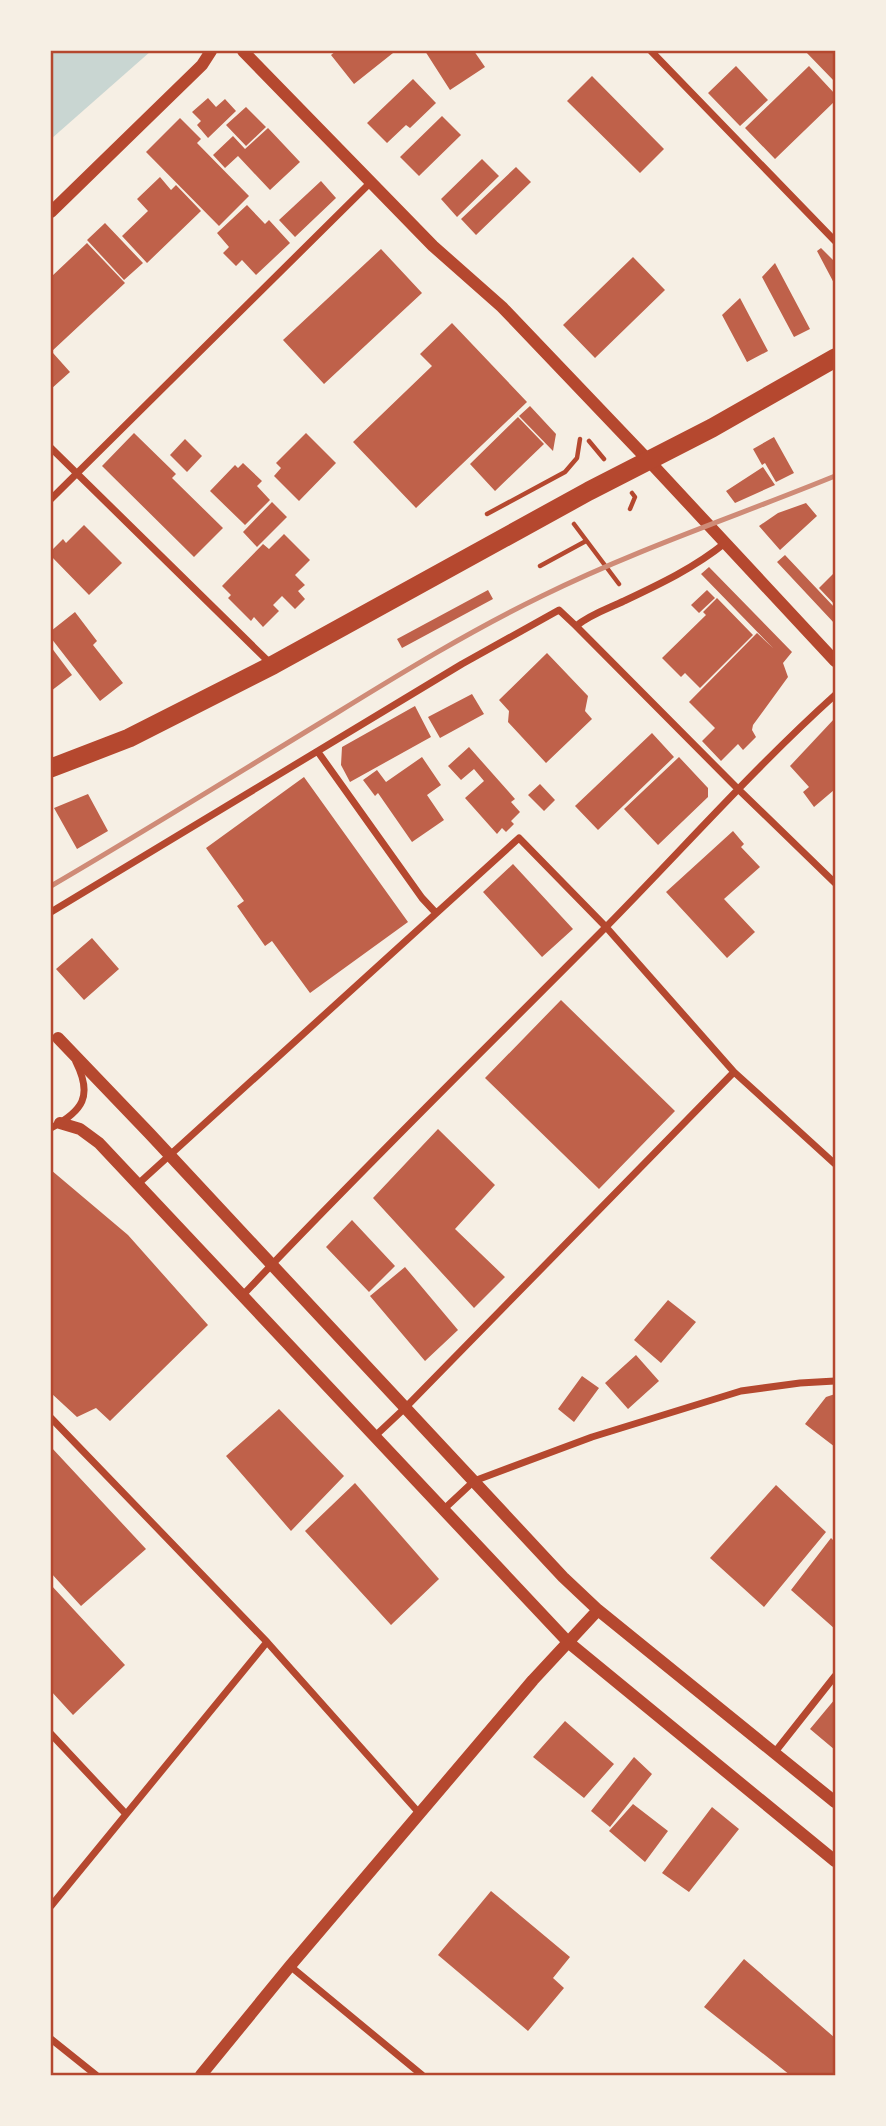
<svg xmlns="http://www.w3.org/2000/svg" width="886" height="2126" font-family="Barlow,sans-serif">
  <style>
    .water { fill: #c9d6d2 }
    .building { fill: #bf614a }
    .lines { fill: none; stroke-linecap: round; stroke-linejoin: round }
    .path { stroke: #b5482f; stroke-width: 4.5 }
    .minor { stroke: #b5482f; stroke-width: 7 }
    .tertiary { stroke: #b5482f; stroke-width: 12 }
    .trunk { stroke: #b5482f; stroke-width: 19 }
    .rail { stroke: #cf8b77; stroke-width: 5 }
    .neatline { fill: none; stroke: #b5482f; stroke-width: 2.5 }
  </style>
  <rect width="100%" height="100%" fill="#f6efe4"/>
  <path class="water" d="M51,51H151L51,139Z"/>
  <path class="building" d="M336,51H392L393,53L354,84L331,55Z
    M425,51H474L485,67L450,90Z
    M805,51H835V82Z
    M736,66L768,100L740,126L708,93Z
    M809,66L835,94V101L775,159L745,128Z
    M592,76L664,149L640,173L567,101Z
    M413,79L436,103L410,128L406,125L387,143L367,123Z
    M208,98L216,107L225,99L236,111L208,138L197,125L201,121L192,112Z
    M246,107L266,127L246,146L226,125Z
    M442,116L461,135L419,176L400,157Z
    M180,118L201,139L197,143L249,196L219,226L146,152Z
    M268,128L300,162L270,190L238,156L225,168L213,155L233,136L245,149Z
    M482,159L499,176L457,217L441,199Z
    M516,167L531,182L476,235L461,219Z
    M160,177L171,190L176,185L201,211L147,263L122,236L148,211L137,199Z
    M321,181L336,198L295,237L279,220Z
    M247,205L265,224L269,220L290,243L256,275L242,260L236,266L223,253L229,247L217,233Z
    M105,223L143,263L124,280L87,240Z
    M87,243L125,283L51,352V277Z
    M821,248L835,262V285L817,251Z
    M381,249L422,293L324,384L283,340Z
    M633,257L665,290L595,358L563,325Z
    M775,263L810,329L794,337L762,277Z
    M740,298L768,351L747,362L722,315Z
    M452,323L527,402L416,508L353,442L432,366L420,354Z
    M53,353L70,372L51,389V355Z
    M530,406L556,434L553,451L519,416Z
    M518,417L544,444L495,491L470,464Z
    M134,433L176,474L172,478L223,528L194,557L102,466Z
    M306,433L336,463L299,501L274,476L281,468L276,463Z
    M774,437L794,473L776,482L765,463L762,465L753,449Z
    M185,439L202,456L187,472L170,455Z
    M243,463L262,481L257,486L270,500L245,525L210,491L235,465L238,468Z
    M763,467L775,485L735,503L726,491Z
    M272,502L287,517L257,547L243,532Z
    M806,503L817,516L780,550L759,526L778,513Z
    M84,525L122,563L89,595L51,556V551L63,539L66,543Z
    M284,534L310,560L295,575L305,585L298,591L305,599L295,609L282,596L273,605L279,611L263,627L254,617L251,621L228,598L231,595L222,586L263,544L269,549Z
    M785,555L835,608V624L777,562Z
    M709,567L792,652L783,663L788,677L753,725L752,730L756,737L743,750L738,744L721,761L702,741L715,728L689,702L757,633L773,648L701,574Z
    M835,572V605L819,588Z
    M488,590L493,599L402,648L397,639Z
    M707,590L715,598L699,613L691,605Z
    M717,598L753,635L700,688L685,673L681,677L662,658L706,615L703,612Z
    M75,612L97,641L93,645L123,683L100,701L51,638V631Z
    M51,647L72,675L51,691Z
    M547,653L588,696L585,711L592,719L546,763L508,722L509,711L499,700Z
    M472,694L484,714L440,738L428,717Z
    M415,706L431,737L350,782L341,765L342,747Z
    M835,718V792L834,790L814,807L803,792L809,787L790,766Z
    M652,733L674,757L598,830L575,806Z
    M469,747L515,799L511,802L520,812L511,821L514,824L506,832L502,828L497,834L465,798L484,781L474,769L461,780L448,766Z
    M422,757L441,785L427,795L444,820L412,842L378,793L375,796L363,780L377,770L386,782Z
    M679,757L708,788V797L658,845L624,809Z
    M304,777L408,922L310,993L272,941L265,946L237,906L244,901L206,848Z
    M540,784L555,800L544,811L528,795Z
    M88,794L108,831L77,849L54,808Z
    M733,831L744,844L741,847L760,867L724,899L755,932L727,958L666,892Z
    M513,864L573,929L542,957L483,892Z
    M92,938L119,969L84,1000L56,969Z
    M561,1000L675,1111L599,1189L485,1078Z
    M438,1129L495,1185L455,1229L505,1277L474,1308L373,1198Z
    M51,1170L128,1235L208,1325L110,1421L96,1408L77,1417L51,1393Z
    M352,1220L395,1266L369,1292L326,1247Z
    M405,1267L458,1330L425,1361L370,1296Z
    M668,1300L696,1322L661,1363L634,1340Z
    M636,1355L659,1381L628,1409L605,1383Z
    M582,1376L599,1388L574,1422L558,1409Z
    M835,1394V1447L805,1424L826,1397Z
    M279,1409L344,1476L291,1531L226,1456Z
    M51,1447L146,1549L81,1606L51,1573Z
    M355,1483L439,1579L391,1625L305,1531Z
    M776,1485L826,1532L764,1607L710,1558Z
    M831,1538L835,1542V1629L791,1590Z
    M51,1585L125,1665L73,1715L51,1691Z
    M835,1699V1750L810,1729Z
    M565,1721L614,1764L584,1798L533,1757Z
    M634,1757L652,1774L610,1827L591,1811Z
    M633,1804L668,1831L645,1862L609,1831Z
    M712,1807L739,1829L689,1892L662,1873Z
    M491,1891L570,1957L553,1978L564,1988L528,2031L438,1955Z
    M744,1959L835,2038V2075H790L704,2007Z"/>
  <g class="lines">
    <path class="path" d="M589,441L604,459
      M630,509L635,497L632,493
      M487,514L565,472L577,458L580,439
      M574,524L619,584
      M540,566L586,541"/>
    <path class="minor" d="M651,51L835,241
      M51,448L270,663
      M51,499L371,182
      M576,626L737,788L835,883
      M318,752L422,898L436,913
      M51,912L462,664L559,610L576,626C591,614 607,609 624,601C660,584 694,568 725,543
      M51,1128C83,1111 93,1096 76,1062
      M138,1184L519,838L606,927L734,1072L835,1164
      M242,1296C360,1171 483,1051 604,929C681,851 753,769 835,695
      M51,1418L267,1642L420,1814
      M374,1437L406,1407L734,1072
      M443,1510L474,1481L592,1437L741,1391L800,1383L835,1381
      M51,1734L125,1813
      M775,1752L835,1676
      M51,1906L267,1642
      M290,1966L422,2075
      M51,2039L96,2075"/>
    <path class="tertiary" d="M243,51L433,246L502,307L649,461L835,661
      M51,212L202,65L211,51
      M58,1038L150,1134L563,1577L598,1610L835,1802
      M60,1123L80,1129L99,1143L568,1642L835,1861
      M201,2075L290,1966L533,1680L598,1610"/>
    <path class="trunk" d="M51,768L129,738L273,665L589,491L712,428L835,358"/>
    <path class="rail" d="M51,886C147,830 241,771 335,714C403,672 470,631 542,596C637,549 737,516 835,476"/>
  </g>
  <rect width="886" height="2126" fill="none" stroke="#f6efe4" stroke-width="105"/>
  <rect x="52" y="52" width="782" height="2022" class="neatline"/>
</svg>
